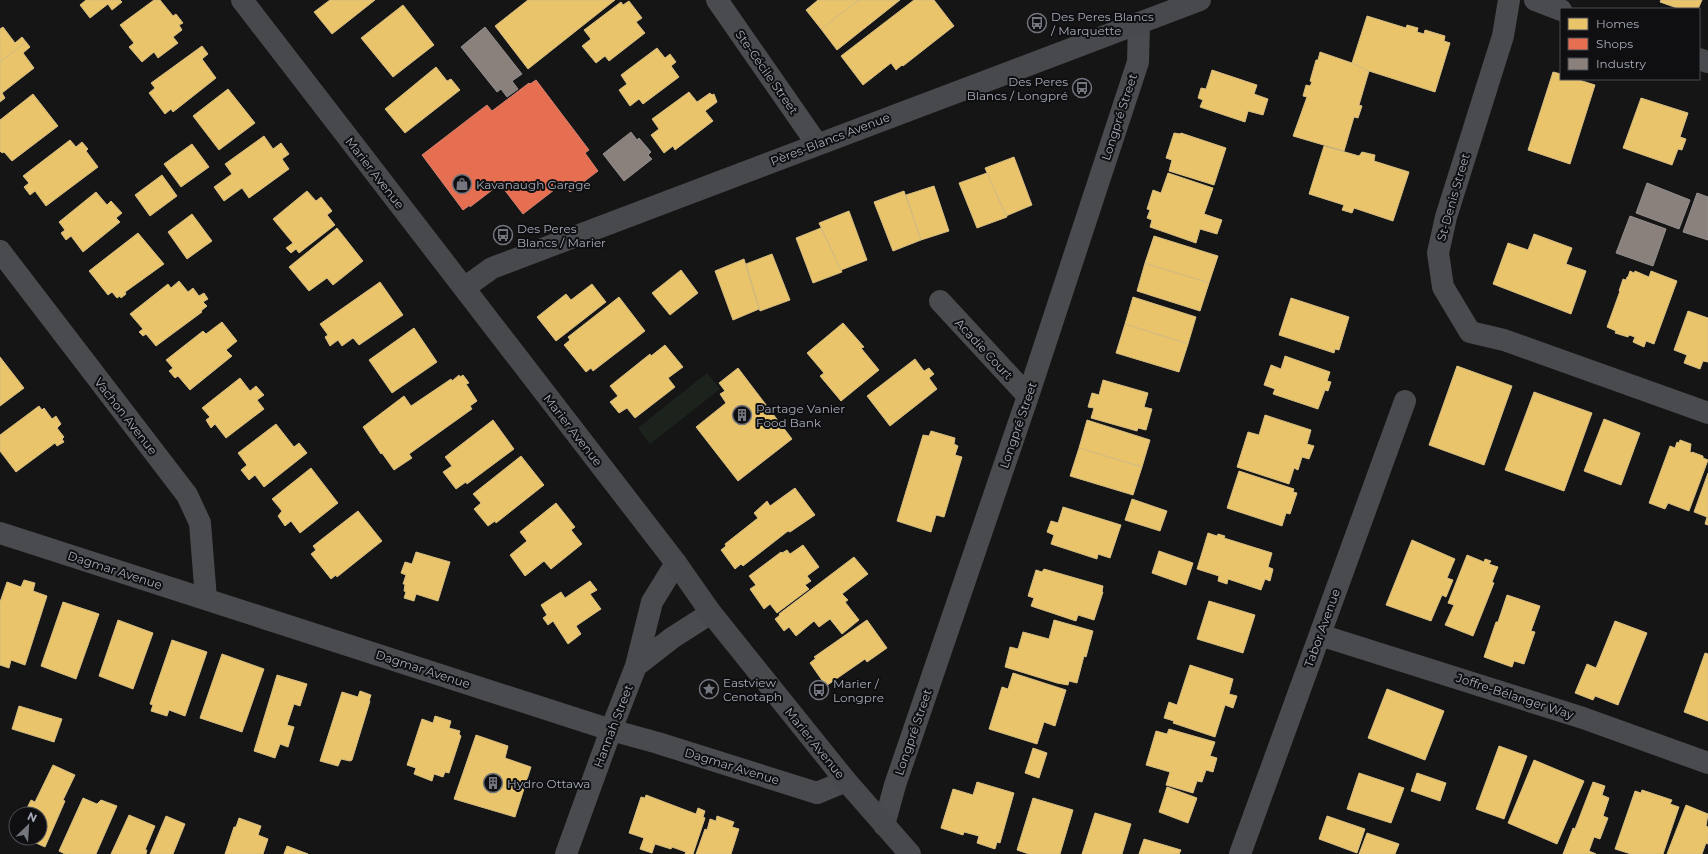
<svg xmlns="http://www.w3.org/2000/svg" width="1708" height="854" font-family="Montserrat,sans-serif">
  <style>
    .green { fill: #1b231c }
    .homes { fill: #e9c46a; stroke: #d5bc81 }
    .shops { fill: #e76f51; stroke: #d38170 }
    .industry { fill: #8a817c; stroke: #928e8e }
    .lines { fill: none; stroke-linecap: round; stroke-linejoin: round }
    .street { stroke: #494b4e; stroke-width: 22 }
    .secondary { stroke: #48494d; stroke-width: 22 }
    .labels { text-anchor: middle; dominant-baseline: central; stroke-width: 4; stroke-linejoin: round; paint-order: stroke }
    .poi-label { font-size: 12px; fill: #a5abb8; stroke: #0f0f11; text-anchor: start }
    .street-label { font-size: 12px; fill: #a5abb8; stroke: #0f0f11 }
  </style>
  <rect width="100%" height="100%" fill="#151515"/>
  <path class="green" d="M707,373L720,389L650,444L638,428Z"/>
  <path class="homes" d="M86,0H120L122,2L112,10L108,4L90,18L80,5Z
    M154,0H160L173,16L176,14L183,23L179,25L182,30L173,37L178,43L158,58L154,52L142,62L129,47L134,43L120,25Z
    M330,0H375L332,34L314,12Z
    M528,0H615L528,69L495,26Z
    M818,0H859L821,29L806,10Z
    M859,0H900L837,50L821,29Z
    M914,0H934L954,26L903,66L902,65L896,70L891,63L863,85L841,56Z
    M1661,0H1702L1698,9H1680L1660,2Z
    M629,1L642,18L636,22L645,33L609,61L605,56L596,63L582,46L591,39L584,30L621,2L623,5Z
    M403,5L434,45L393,77L361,38Z
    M1367,16L1406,28L1407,25L1418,28L1417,32L1424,34L1425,30L1445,36L1444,41L1450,43L1435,92L1369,71L1352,63Z
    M3,27L15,43L22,37L26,42L0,62V29Z
    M26,42L30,47L23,53L34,68L2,93L5,98L0,102V62Z
    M202,46L208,54L202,59L216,78L173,112L171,109L165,114L149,93L155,88L151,83Z
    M657,48L665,58L670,54L676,62L671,66L679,77L643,104L639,99L630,106L619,90L627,84L621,75Z
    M1320,52L1352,63L1369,71L1359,105L1362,106L1358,118L1354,117L1344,151L1293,136L1307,97L1303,96L1306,85L1310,86L1312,82L1310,81L1316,60H1318Z
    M436,67L447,81L451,79L460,90L405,133L385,109Z
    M1212,70L1257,85L1254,94L1268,99L1263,115L1248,111L1245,122L1200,107L1203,100L1198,98L1201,88L1206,89Z
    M1553,72L1561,74V79H1576L1595,85L1570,164L1528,150Z
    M228,89L255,123L219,150L193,116Z
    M689,92L697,102L710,93L712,95L714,94L717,102L705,111L713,121L675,150L673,146L664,153L651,135L659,129L652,119Z
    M33,94L58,126L12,161L4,152L2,153L0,151V120Z
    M1641,98L1688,113L1680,137L1686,139L1682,150L1678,149L1672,165L1623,148Z
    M1174,133L1180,134L1181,133L1226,148L1214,185L1169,171L1172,160L1166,158Z
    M264,136L273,149L281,143L289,154L282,159L289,169L249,198L242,188L224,201L214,187L232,174L225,164Z
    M70,140L76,147L82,142L88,149L86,151L98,167L46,206L35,191L30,195L24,187L29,183L23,176Z
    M192,144L209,167L181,187L164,164Z
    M1324,146L1359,156L1362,152L1375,155L1374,161L1409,172L1393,221L1354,208L1352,213L1342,210L1344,205L1309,194Z
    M1014,157L1032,205L1006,216L985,168Z
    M987,173L1007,217L977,228L959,183Z
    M1168,173L1213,188L1204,214L1222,220L1217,234L1200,229L1196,243L1150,227L1152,220L1147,218L1150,210L1147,209L1153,190L1161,193Z
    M162,175L177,196L150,216L135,195Z
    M934,186L949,231L921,240L906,195Z
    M307,191L316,201L321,197L332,211L327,215L335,225L299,253L296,249L291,253L286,248L293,243L273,219Z
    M904,191L921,240L893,251L874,202Z
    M96,192L107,205L111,201L122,213L116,218L120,222L83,252L71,236L66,240L61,233L65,230L59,222Z
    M849,211L867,260L841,270L819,223Z
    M192,214L212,241L187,259L168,232Z
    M337,228L363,261L333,285L327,278L309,291L289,267Z
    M821,228L842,272L813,283L796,238Z
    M138,233L164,264L125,292L126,294L121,298L120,296L117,298L112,292L108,295L89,271Z
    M1534,234L1572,248L1566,264L1586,271L1571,314L1493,284L1508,243L1528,250Z
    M1154,236L1218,256L1209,283L1145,263Z
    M772,254L790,300L760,311L746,264Z
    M744,259L759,309L733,320L715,271Z
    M1145,263L1209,283L1200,311L1137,291Z
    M681,270L698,293L670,315L652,293Z
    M1630,271L1634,273L1635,271L1649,277L1651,271L1677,281L1654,344L1646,341L1644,347L1633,342L1635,337L1629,335L1628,337L1615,333L1616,331L1607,327L1620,291H1619L1623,279L1626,280L1627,277H1628Z
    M179,281L188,292L193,288L199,296L204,293L208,299L203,302L207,306L201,311L202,312L156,346L146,334L143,336L139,332L143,329L130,314L168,284L171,288Z
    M380,282L403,315L359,345L353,338L342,346L338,340L330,346L325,337L328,335L320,324Z
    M592,284L606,302L556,341L537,317L566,294L571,300Z
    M619,297L645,331L593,371L591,368L586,372L564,345L570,340L568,337Z
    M1133,297L1196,317L1188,344L1125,324Z
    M1291,298L1349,317L1339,350L1335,349L1334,353L1279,335Z
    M1688,311L1708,318V362L1703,361L1700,369L1684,363L1687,355L1674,350Z
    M222,322L237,341L226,350L232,356L190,390L178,376L175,378L169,371L173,368L166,360L203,331L206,334Z
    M843,323L864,347L861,348L879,370L841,401L820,376L824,373L807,353Z
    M1125,324L1188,344L1179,372L1116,353Z
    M414,328L437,362L392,393L369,360Z
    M665,345L683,367L668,378L675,387L635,418L627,408L619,413L610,402L618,396L610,386L650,354L651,356Z
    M1285,356L1330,372L1327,381L1331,382L1328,391L1325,390L1318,409L1273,394L1275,389L1264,385L1271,365L1281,369Z
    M0,357L24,388L0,406Z
    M915,359L924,371L929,368L934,374L929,378L937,389L890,426L867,396Z
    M1457,366L1512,386L1484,465L1429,445Z
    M738,368L792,439L738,481L696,427L726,403L720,394L725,391L719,383Z
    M459,375L460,377L463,375L469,383L466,384L477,401L470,406L472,409L409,454L412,458L394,470L382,453L381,454L363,427L404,396L411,406L451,379L452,381Z
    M240,378L250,391L256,386L264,395L257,400L264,409L226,438L215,424L211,428L206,420L210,417L202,408Z
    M1103,380L1148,393L1144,407L1152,409L1146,430L1138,428L1137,431L1091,418L1094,408L1088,407L1092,393L1099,395Z
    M1534,392L1592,413L1564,491L1505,470Z
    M39,406L42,410L44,408L52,419L56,416L61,424L57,428L64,437L62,439L64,442L57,446L55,443L16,472L0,451V435Z
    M1265,415L1311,430L1307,444L1314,446L1309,459L1302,457L1298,470L1294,468L1289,484L1237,467L1248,432L1259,435Z
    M1604,419L1640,433L1621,485L1584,471Z
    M493,420L514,449L467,484L466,482L456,489L443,472L452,466L445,457Z
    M1087,420L1150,440L1142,467L1079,448Z
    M276,424L294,447L299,443L307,453L264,487L255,475L249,480L241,470L247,465L238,453Z
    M931,431L955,438L954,444L958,446L955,455L962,457L944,517L936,515L931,532L897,521L923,435L929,436Z
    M1680,440L1691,444L1690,452L1692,453V452L1703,456V458L1708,460L1689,511L1668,503L1665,509L1649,503L1670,446L1675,448L1677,442L1679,443Z
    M1079,448L1142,467L1133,495L1070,476Z
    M521,456L544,485L496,523L495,521L488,526L474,509L481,503L473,494Z
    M311,468L338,503L300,533L291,521L285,526L278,516L282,511L272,499Z
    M1239,471L1294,489L1293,492L1297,493L1290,514L1286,513L1282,526L1227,508Z
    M1708,473V525L1705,524L1707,517L1694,512Z
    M795,488L815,515L790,532L788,531L743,566L741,564L735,569L721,550L726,546L725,544L758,518L754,513L767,501L770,506Z
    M1132,499L1167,511L1160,531L1125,520Z
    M556,503L575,527L571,530L582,544L551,569L544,561L525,576L510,555L527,541L520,532Z
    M1063,507L1121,525L1110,558L1098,554L1097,559L1051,544L1054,535L1047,532L1051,521L1058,523Z
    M358,511L382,541L337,577L336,575L331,579L311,554L316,550L313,546Z
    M1208,533L1217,536L1218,534L1225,536L1224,538L1272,553L1268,567L1273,569L1270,581L1265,579L1261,590L1228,579L1227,584L1218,581L1219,576L1197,569Z
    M1412,540L1455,559L1447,578L1453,580L1446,597L1442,595L1431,621L1386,605Z
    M803,545L819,567L807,576L811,581L805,585L809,589L777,613L770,604L764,609L750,589L756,585L749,576L781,552L782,553L787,550L790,554Z
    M1159,551L1193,563L1186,585L1152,573Z
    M416,552L450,562L438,601L416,594L414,601L404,598L406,592L404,591L405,584H403L406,575L401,573L405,562L412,564Z
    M1467,555L1484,562L1485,559L1491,561L1489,564L1498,567L1492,582L1494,583L1473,636L1445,625L1454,605L1448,603Z
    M854,557L868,574L842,594L848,600L845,602L859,620L842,634L830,619L819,627L814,621L796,636L789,627L784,631L775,619L780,615L779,614Z
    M1044,569L1103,586L1102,592H1103L1094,620L1078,615L1076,621L1031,606L1034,598L1028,596L1036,570L1042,572Z
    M24,580L35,583L33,591L47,596L25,665L11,660L9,668L0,665V602L7,582L21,587Z
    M590,581L597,590L590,594L601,609L576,626L581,634L568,644L553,621L548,625L543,618L547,615L541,605L561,592L565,598Z
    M1507,595L1540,606L1531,631L1535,632L1524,664L1514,661L1512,667L1484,657L1496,622H1498Z
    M1209,601L1255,615L1243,653L1197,639Z
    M63,602L99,614L76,679L41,666Z
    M118,620L153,633L133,689L99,676Z
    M867,620L887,648L867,662L865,659L826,686L810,663L816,658L814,657Z
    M1054,620L1093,631L1086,657L1084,656L1077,683L1069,681L1068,685L1057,683L1005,667L1010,647L1018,649L1023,632L1049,639Z
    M1615,621L1647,633L1618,705L1595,696L1593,700L1575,693L1587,664L1596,668Z
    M172,640L207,652L185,716L169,710L167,716L151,711L153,705L150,704Z
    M1705,653L1708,654V721L1684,712Z
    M222,654L264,669L242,732L200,718Z
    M1190,665L1233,679L1229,694L1237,696L1233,708L1225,705L1215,737L1173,723L1174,721L1164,718L1169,702L1177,705Z
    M1013,673L1066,690L1055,726L1044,722L1037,744L989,729L1002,687L1008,689Z
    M277,675L307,684L300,706L294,704L287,725L294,727L288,747L280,744L275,758L254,751Z
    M1387,689L1444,711L1425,760L1368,738Z
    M360,691L371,695L369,701H370L352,760L350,761L341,759L338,766L320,761L342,692L358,697Z
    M19,706L62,719L54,742L12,729Z
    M435,716L451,721L449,728L460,731L459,734L461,736L449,773L445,772L443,777L434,774L432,781L414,774L416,768L407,765L422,719L433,723Z
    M1169,729L1215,742L1210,756L1217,758L1213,772L1206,770L1202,782L1197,781L1193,793L1166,785L1170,772L1146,765L1156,731L1167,734Z
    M476,735L508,746L505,758L531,767L515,817L454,799Z
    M1499,746L1527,756L1504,819L1476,809Z
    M1033,748L1047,753L1039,778L1025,773Z
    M1534,760L1584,781L1557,844L1508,823Z
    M53,765L75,775L63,800L65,801L45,847L25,838H40V814H29L31,810L27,808L31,800L35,802Z
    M1359,773L1404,788L1391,823L1347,809Z
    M1417,773L1446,783L1440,801L1411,791Z
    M977,782L1014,793L1000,843L997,842L995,849L977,843L979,836L964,832L963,835L941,828L953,789L973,795Z
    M1593,782L1605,786L1602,795L1609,798L1603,816L1608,818L1600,839L1594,837L1589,851L1596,854H1563L1573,828L1575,829Z
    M1167,787L1197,798L1188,823L1159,812Z
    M1642,790L1672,800L1670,804L1679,807L1663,854H1631L1615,849L1635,791L1641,793Z
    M646,795L696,814L698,808L705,811L703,817L705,818L693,854H685L686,852L672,847L671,849L655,844L652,853L640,849L644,838L629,833L641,797L645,798Z
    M83,798L97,804L101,800L117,806L96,854H65L59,851Z
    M1033,798L1073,810L1060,854H1029L1017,850Z
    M1686,805L1708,814L1706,826L1708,827V844L1706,843L1702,854H1667Z
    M1095,813L1131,824L1122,854H1082Z
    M129,815L155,826L145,850H147L146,854H111Z
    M166,816L185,824L173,854H150Z
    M717,816L734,822L732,827L739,829L731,854H696L705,829L707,830L710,819L716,821Z
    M1327,816L1365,829L1357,853L1319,839Z
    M239,818L261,826L258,835L268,839L263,854H225L234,827H236Z
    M1367,833L1399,844L1395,854H1359Z
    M1144,839L1181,850L1179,854H1139Z
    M287,846L308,854H284Z"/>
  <path class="shops" d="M536,80L589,150L585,153L598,171L570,192L563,183L523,214L500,184L470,207V205L463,210L422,155L487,105L492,111L529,83L530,84Z"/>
  <path class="industry" d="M485,27L522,74L512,81L518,89L507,97L501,89L497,92L461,47Z
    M631,132L637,140L639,138L651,152L648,155L652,159L624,181L603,154Z
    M1647,183L1690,200L1679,229L1636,213Z
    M1697,193L1708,197V240L1683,232Z
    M1630,216L1666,229L1653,266L1616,253Z"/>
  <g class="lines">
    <path class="street" d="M717,0L817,144
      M1509,0L1503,36L1446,217L1438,253L1443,287L1470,332L1504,340L1708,413
      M1535,0L1561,10
      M1699,59L1708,62
      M0,251L187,495L200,523L206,599
      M940,301L1028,396
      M0,533L611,730L658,743L817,793L846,781
      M1320,635L1583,718L1708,763
      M636,666L672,638L711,613
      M884,825L895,785L1028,396L1138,62L1139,23
      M566,854L611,730L636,666L652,602L676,563
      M1240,854L1405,401"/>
    <path class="secondary" d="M242,0L676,563L711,613L846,781L910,854
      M464,288L492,268L1200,0"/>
  </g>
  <defs>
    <g id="bus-ring" transform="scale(1)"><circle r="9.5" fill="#0f0f11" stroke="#73767f" stroke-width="1.5"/><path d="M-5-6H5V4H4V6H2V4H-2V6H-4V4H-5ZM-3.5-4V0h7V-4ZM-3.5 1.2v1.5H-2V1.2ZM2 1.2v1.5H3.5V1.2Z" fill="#73767f"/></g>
    <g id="shop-ring" transform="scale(1)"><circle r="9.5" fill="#0f0f11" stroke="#73767f" stroke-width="1.5"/><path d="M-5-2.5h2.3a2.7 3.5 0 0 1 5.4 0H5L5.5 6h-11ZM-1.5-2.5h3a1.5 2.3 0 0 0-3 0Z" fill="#73767f"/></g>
    <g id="building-ring" transform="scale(1)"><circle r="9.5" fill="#0f0f11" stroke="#73767f" stroke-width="1.5"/><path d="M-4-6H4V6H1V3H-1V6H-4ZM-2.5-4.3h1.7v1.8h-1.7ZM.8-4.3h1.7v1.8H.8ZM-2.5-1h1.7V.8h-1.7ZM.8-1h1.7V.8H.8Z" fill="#73767f"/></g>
    <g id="sight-ring" transform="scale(1)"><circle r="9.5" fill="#0f0f11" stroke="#73767f" stroke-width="1.5"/><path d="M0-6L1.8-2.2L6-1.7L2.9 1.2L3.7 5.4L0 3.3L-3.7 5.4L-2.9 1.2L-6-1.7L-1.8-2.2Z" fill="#73767f"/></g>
  </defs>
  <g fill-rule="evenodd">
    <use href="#bus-ring" x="1037" y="23"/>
    <use href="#bus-ring" x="1082" y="88"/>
    <use href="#shop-ring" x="462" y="184"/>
    <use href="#bus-ring" x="503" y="235"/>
    <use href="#building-ring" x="742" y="415"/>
    <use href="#sight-ring" x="709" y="689"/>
    <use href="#bus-ring" x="819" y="690"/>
    <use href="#building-ring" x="493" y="783"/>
  </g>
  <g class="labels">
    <g class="poi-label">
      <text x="1051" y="16">Des Peres Blancs<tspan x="1051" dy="14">/ Marquette</tspan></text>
      <text x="1068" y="81" text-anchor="end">Des Peres<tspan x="1068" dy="14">Blancs / Longpré</tspan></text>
      <text x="476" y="184">Kavanaugh Garage</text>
      <text x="517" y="228">Des Peres<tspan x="517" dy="14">Blancs / Marier</tspan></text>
      <text x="756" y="408">Partage Vanier<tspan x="756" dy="14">Food Bank</tspan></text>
      <text x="723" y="682">Eastview<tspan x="723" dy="14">Cenotaph</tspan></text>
      <text x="833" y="683">Marier /<tspan x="833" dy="14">Longpre</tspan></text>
      <text x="507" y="783">Hydro Ottawa</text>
    </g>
    <g class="street-label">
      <text transform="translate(767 72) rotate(55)">Ste-Cécile Street</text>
      <text transform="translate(1119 117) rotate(-72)">Longpré Street</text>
      <text transform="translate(830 139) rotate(-21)">Pères-Blancs Avenue</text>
      <text transform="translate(375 173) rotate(52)">Marier Avenue</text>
      <text transform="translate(1453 197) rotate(-74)">St-Denis Street</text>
      <text transform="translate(984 349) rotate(47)">Acadie Court</text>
      <text transform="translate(126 416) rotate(52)">Vachon Avenue</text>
      <text transform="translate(1018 425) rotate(-71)">Longpré Street</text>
      <text transform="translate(573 430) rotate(52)">Marier Avenue</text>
      <text transform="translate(115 570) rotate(18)">Dagmar Avenue</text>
      <text transform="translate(1322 628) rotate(-70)">Tabor Avenue</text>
      <text transform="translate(423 669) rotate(18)">Dagmar Avenue</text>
      <text transform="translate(1515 696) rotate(18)">Joffre-Bélanger Way</text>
      <text transform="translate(613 726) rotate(-69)">Hannah Street</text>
      <text transform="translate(913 732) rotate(-71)">Longpré Street</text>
      <text transform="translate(815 743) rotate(51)">Marier Avenue</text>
      <text transform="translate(732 766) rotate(17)">Dagmar Avenue</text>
    </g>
  </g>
  <rect x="1560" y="8" width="140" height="72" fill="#0f0f11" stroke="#4b4d54"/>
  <rect x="1568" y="18" width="20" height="12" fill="#e9c46a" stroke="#4b4d54"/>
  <text x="1596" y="28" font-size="12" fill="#a5abb8">Homes</text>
  <rect x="1568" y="38" width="20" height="12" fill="#e76f51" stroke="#4b4d54"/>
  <text x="1596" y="48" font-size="12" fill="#a5abb8">Shops</text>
  <rect x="1568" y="58" width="20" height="12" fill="#8a817c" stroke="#4b4d54"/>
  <text x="1596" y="68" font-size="12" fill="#a5abb8">Industry</text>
  <g transform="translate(28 826) rotate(25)"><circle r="19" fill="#0f0f11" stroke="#4b4d54"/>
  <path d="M0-3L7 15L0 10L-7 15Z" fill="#73767f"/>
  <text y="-6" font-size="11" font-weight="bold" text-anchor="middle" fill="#a5abb8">N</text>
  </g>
</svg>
